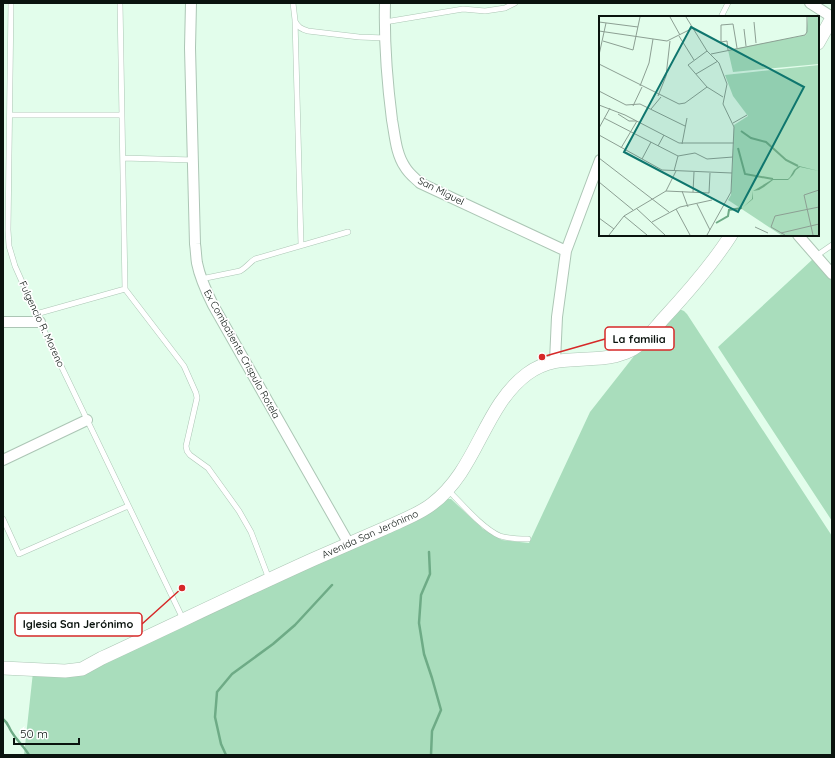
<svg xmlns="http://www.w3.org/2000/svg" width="835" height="758" font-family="Quicksand,sans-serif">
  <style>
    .green { fill: #a9ddbc }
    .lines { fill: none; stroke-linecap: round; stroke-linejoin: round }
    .stream { stroke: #6eab86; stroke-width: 2.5 }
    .service-casing { stroke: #acc6b5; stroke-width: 6 }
    .minor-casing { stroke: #acc6b5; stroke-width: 12 }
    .tertiary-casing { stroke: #acc6b5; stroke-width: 14 }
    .service { stroke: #fff; stroke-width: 5 }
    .minor { stroke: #fff; stroke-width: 10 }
    .tertiary { stroke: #fff; stroke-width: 13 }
    .labels { text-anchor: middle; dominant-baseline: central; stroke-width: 3.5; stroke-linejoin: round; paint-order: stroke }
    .street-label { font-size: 10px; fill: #0a130e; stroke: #fff }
    .inset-river { fill: none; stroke: #6eab86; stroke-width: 2 }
    .inset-road { fill: none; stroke: #8c9f93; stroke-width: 1 }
    .view { fill: #0f766e; fill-opacity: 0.15; stroke: #0f766e; stroke-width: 2 }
    .inset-edge { fill: none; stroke: #0a130e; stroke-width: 2 }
    .leader { fill: none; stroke: #d62828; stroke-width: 1.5 }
    .callout-dot { fill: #d62828; stroke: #fff; stroke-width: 1.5 }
    .callout { fill: #fff; stroke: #d62828; stroke-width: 1.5 }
    .callout-label { font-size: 11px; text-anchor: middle; font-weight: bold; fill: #0a130e }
  </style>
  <rect width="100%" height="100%" fill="#e2fdeb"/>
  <path class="green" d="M813,259L832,281V521L718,347Z
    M679,309L684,311L687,314L832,536V755H24L33,672L67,674L445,499H451L483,529L502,540L529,543L590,412L638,351Z"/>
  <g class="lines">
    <path class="stream" d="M429,552L430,574L421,595L419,623L424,654L432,678L441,710L432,731L431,755
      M3,719C7,722 8,725 10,729C15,739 24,746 29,755
      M226,755L221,744L215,717L217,692L232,674L273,644L295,625L332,585"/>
    <g class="service-casing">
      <path id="service" d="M11,3L8,230L9,246L15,266L40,322L183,619
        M120,3L125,289L184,366L196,393L197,398L186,446L187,451L190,455L208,468L239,511L251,532L269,579
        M293,3L295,20L301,245
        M721,17L728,3
        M295,21C298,27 301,29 308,31L359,37L385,38
        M385,22L463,9L485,11L505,8L515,3
        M10,115H122
        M123,158L193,160
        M816,256L832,245
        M201,279L240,271C246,268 250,262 255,259L348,232
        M36,314L125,289
        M449,491C462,504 483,529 500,536C509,539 519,539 528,539
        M3,519L19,554L128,506"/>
    </g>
    <g class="minor-casing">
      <path id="minor" d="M191,3L190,48L195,244C196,250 196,257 197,263C200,278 206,291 213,305L349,544
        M385,3C384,42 387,81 392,120C395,136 396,154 405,167C409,174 415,178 420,183L566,251
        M810,3L832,17
        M798,235L832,274
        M3,322H40
        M555,361L557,317L566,251L600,160
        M3,460L87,420"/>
    </g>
    <g class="tertiary-casing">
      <path id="tertiary" d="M818,43L832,18
        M3,668L65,671L82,669L102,658C173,625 243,591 314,559C337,549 360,539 383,529C400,521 418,515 432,504C478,469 483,407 527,374C556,353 583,363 615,356C622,354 628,352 633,349C646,341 654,329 664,318C688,292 712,265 731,235"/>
    </g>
    <use href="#service" class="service"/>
    <use href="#minor" class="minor"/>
    <use href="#tertiary" class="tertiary"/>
  </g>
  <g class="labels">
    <g class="street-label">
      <text transform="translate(441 191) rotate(27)">San Miguel</text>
      <text transform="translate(42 324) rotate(65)">Fulgencio R. Moreno</text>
      <text transform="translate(242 354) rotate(61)">Ex Combatiente Crispulo Rotela</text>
      <text transform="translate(370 534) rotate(-24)">Avenida San Jerónimo</text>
    </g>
  </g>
  <g transform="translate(599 16)">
    <rect width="220" height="220" fill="#e2fdeb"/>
    <path d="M209,1H220V48L134,56L129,34L207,19ZM220,49V219H182L129,184L132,179L135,109L149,100L134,80L126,59Z" fill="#a9ddbc"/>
    <path d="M200,150L220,155L201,151L197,154L194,159L189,164H174L165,171L160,174L154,175V183L143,192L153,183L154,175L174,163H189L191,161L195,154Z" fill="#6eab86"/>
    <path class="inset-river" d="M142,115L152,122L167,126L187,144L199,150M139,132L146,158L174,163M117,207L129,200L130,194L143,192"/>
    <path class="inset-road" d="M71,1L81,19M87,1L108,35L120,47L128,68L124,88L135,111L132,176L108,219M0,6L39,11M155,6L157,27M145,13L147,30M0,15L68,25L94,12M80,20L95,44M4,25L34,34L41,1M129,34L128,25L122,26V9L134,8L138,32M108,35L89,49L108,71L124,81M112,38L206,19L208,16V1M0,39L7,7M0,48L80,88L86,87L108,71M97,58L119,45M41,70L50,47L54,23M0,75L27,89L41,88L86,110M59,80L67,60L71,25M0,89L26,99L80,127H135M34,90L43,71M52,93L62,81M19,98L30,105H37M5,102L79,140L96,137L108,143L134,141M134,107L148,99M0,112L11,92M0,119L63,154L133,157M83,128L88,102M59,130L65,119M22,132L38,105M0,142L70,196M43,143L52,126M75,155L79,140M0,166L34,194M67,175L110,177L111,157M83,175L89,191M94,176L95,156M98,188L111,214M37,192L66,219M77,193L91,219M25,200L48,219M0,202L15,213M53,206L81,191L113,184M156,211L169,217M182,217L220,208M10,219L25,200L67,175L77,155M186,219L172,211L176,200L220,191M214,219L205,179L220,174"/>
    <path class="view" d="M92,11L205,71L139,196L25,136Z"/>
    <rect width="220" height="220" class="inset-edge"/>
  </g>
  <path class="leader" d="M542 357L605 339M182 588L142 624"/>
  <g class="callout-dot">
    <circle cx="542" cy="357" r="4"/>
    <circle cx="182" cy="588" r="4"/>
  </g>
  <g class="callout">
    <rect x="605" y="327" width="69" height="23" rx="4"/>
    <rect x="15" y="613" width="127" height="23" rx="4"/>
  </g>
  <g class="callout-label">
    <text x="639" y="343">La familia</text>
    <text x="78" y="628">Iglesia San Jerónimo</text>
  </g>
  <rect width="835" height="758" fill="none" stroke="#0a130e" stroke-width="8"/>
  <path d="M14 738v6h65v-6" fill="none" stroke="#0a130e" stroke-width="2"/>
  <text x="20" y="738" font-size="12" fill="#0a130e" stroke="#ffffff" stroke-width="3" paint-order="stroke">50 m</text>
</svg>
